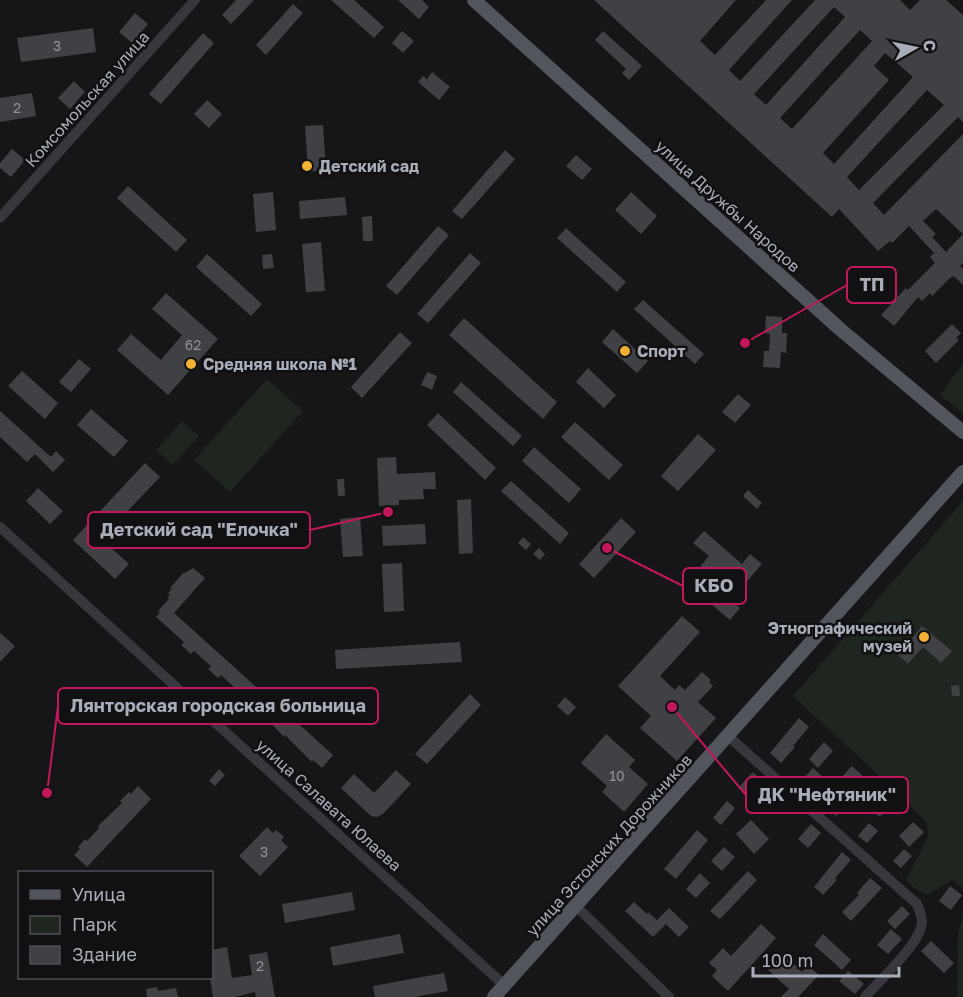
<svg xmlns="http://www.w3.org/2000/svg" width="963" height="997" font-family="'Golos Text',sans-serif">
  <style>
    .green { fill: #1e261f; fill-rule: evenodd }
    .building { fill: #404145; fill-rule: evenodd }
    .lines { fill: none; stroke-linecap: round; stroke-linejoin: round }
    .minor { stroke: #37383d; stroke-width: 10 }
    .major { stroke: #53555c; stroke-width: 14 }
    .poi-dot { fill: #f2b134; stroke: #111113; stroke-width: 2 }
    .labels { text-anchor: middle; dominant-baseline: central; stroke-width: 5; stroke-linejoin: round; paint-order: stroke }
    .number-label { font-size: 14px; fill: #8e929b }
    .street-label { font-size: 16px; fill: #a8adb8; stroke: #111113 }
    .poi-label { font-size: 16px; font-weight: bold; fill: #a8adb8; stroke: #111113; text-anchor: start }
    .leader { fill: none; stroke: #c2185b; stroke-width: 2 }
    .callout-dot { fill: #c2185b; stroke: #111113; stroke-width: 2 }
    .callout { fill: #111113; stroke: #c2185b; stroke-width: 2 }
    .callout-label { font-size: 18px; text-anchor: middle; font-weight: bold; fill: #a8adb8 }
  </style>
  <rect width="100%" height="100%" fill="#161618"/>
  <path class="green" d="M963,364V413L940,395Z
    M267,379L303,411L230,492L194,460Z
    M182,421L199,436L173,465L156,450Z
    M963,501V889L952,880L927,895L914,888L906,880L928,837L927,824L902,797L793,696ZM922,627L951,651L941,663L923,647L909,664L898,655Z
    M963,915V997H957L958,934Z"/>
  <path class="building" d="M236,0H254L231,24L222,15Z
    M331,0H354L384,27L374,38Z
    M398,0H422L429,7L419,19Z
    M594,0H736L700,41L715,55L766,0H792L729,70L740,81L815,0H900L910,10L920,0H946L963,15V122L958,117L873,203L884,215L963,134V263L960,266L963,269V285L954,276L950,278L932,296L930,293L922,301L918,297L894,326L881,315L906,288L908,290L935,263L930,257L934,253L909,226L892,243L890,241L878,251L839,209L832,217ZM834,7L845,17L766,105L754,94ZM860,30L872,41L792,129L780,118ZM885,53L913,77L834,164L823,153L889,80L874,66ZM927,90L944,105L859,190L847,177ZM936,209L963,234L946,252L932,237L936,234L923,221Z
    M293,4L303,13L266,55L256,45Z
    M135,13L148,24L132,43L119,32Z
    M93,28L96,52L21,62L17,38Z
    M402,31L414,41L403,53L392,43Z
    M603,31L642,66L629,80L622,73L626,69L595,40Z
    M203,33L214,43L161,104L149,94Z
    M432,72L450,87L439,100L418,82L423,76L427,79Z
    M74,81L85,92L70,109L58,98Z
    M32,93L36,116L0,122V98Z
    M207,100L222,114L209,128L194,114Z
    M323,125L326,170L308,172L305,126Z
    M12,149L25,160L11,177L0,168V163Z
    M505,150L515,159L462,219L452,211Z
    M576,155L592,169L582,180L566,166Z
    M128,186L187,240L176,252L117,198Z
    M273,192L276,230L256,232L253,194Z
    M631,192L657,216L641,234L615,210Z
    M345,197L347,215L300,219L299,201Z
    M372,216L373,241H363L362,217Z
    M438,226L449,235L397,295L386,286Z
    M566,228L626,282L617,292L557,238Z
    M321,242L325,291L306,292L302,244Z
    M470,253L481,263L428,323L417,314Z
    M207,254L262,304L251,316L196,267Z
    M272,254L274,268L263,269L262,255Z
    M166,293L218,339L168,395L117,350L131,334L161,360L182,335L152,309Z
    M643,300L704,354L695,364L634,309Z
    M766,316L782,317V333H787L786,353L781,352L780,368L763,367L764,351H769L770,334L765,333Z
    M464,318L557,402L543,419L449,335Z
    M952,324L961,333L956,338L959,340L936,363L925,351Z
    M613,329L648,361L637,373L602,342Z
    M400,332L412,343L362,398L351,387Z
    M79,359L91,369L71,392L59,382Z
    M588,368L616,395L604,408L576,382Z
    M22,371L58,403L45,419L8,386Z
    M427,372L437,376L432,390L421,385Z
    M461,382L522,436L513,446L453,392Z
    M738,394L751,405L735,423L722,412Z
    M91,409L128,441L114,457L77,425Z
    M0,411L51,457L56,451L65,460L53,472L35,454L27,462L0,437Z
    M438,413L496,468L485,480L427,425Z
    M575,422L623,465L609,480L561,437Z
    M698,434L716,450L678,491L661,476Z
    M534,447L581,489L569,503L522,461Z
    M396,457L397,474L435,472L436,489H423L424,499L399,500V505L379,506L377,458Z
    M145,463L160,477L101,539L129,564L115,579L73,540Z
    M337,479H344L345,496H338Z
    M511,481L569,533L560,544L501,491Z
    M38,488L63,511L50,524L26,501Z
    M748,490L762,503L757,509L743,496Z
    M471,499L473,553L459,554L457,500Z
    M360,517L363,556L343,557L340,519Z
    M621,518L636,532L594,578L579,564Z
    M425,524L426,544L383,546L382,526Z
    M704,531L742,564L750,554L762,564L731,600L740,608L730,620L699,594L694,601L681,589L709,556L693,543Z
    M523,537L531,544L526,550L518,543Z
    M539,548L545,554L540,560L533,554Z
    M402,563L404,611L384,612L382,564Z
    M193,568L205,578L174,613L264,694L254,705L246,698L244,701L233,692L236,689L221,675L218,678L208,669L211,666L194,651L191,654L181,645L184,642L156,617L160,612L158,611L169,599L167,598L170,595L168,593L172,589L170,588L184,572L185,573Z
    M682,616L700,632L660,676L675,690L679,685L685,690L702,672L711,680L709,682L713,686L698,702L716,718L677,761L640,728L651,716L618,686Z
    M922,626L952,651L941,663L923,647L908,664L898,655Z
    M0,633L15,646L0,662Z
    M460,642L462,662L336,669L335,650Z
    M959,685L960,696H952L951,686Z
    M470,694L481,705L427,764L415,754Z
    M565,697L576,707L568,716L557,706Z
    M278,705L333,755L322,768L313,760L312,762L285,735L284,737L266,718Z
    M799,718L809,727L793,746L795,747L781,763L770,753Z
    M606,734L635,760L629,767L648,784L624,812L602,792L607,786L581,763Z
    M824,742L833,751L818,768L809,759Z
    M852,766L864,777L845,799L849,803L836,816L826,807L845,787L838,781Z
    M813,768L823,777L808,793L798,784Z
    M219,769L225,775L215,786L209,781Z
    M396,770L411,784L383,814L377,817L371,816L341,788L354,774L374,793Z
    M753,772L767,785L753,801L738,788Z
    M138,786L151,799L87,867L74,855L80,849L78,847L85,839L87,841L99,828L98,826L122,803L120,801L129,792L131,794Z
    M885,795L893,803L880,817L872,810Z
    M727,801L735,808L721,825L713,818Z
    M751,820L769,839L754,854L736,834Z
    M913,822L924,832L909,847L899,836Z
    M869,823L878,831L867,843L858,836Z
    M811,824L821,833L808,848L798,839Z
    M267,827L273,833L276,830L284,837L281,840L288,847L260,876L239,856Z
    M697,830L708,840L676,879L664,869Z
    M724,847L735,857L722,871L711,861Z
    M904,849L912,856L901,868L893,861Z
    M842,852L851,860L835,878L837,880L823,895L814,887Z
    M748,871L757,880L720,919L710,911Z
    M700,873L710,883L696,898L686,889Z
    M870,878L882,888L851,921L842,912L859,895L857,893Z
    M950,886L962,895L951,910L939,901Z
    M352,892L355,910L285,923L282,904Z
    M634,902L647,914L648,912L657,920L669,908L689,927L679,937L666,924L653,937L625,911Z
    M902,906L910,914L895,929L887,921Z
    M761,924L776,938L728,991L712,976L717,970L709,963L723,948L731,956Z
    M891,929L902,939L888,954L877,945Z
    M400,934L404,953L333,966L330,947Z
    M823,934L851,960L842,970L814,945Z
    M931,941L954,963L944,973L921,951Z
    M227,947L232,978L252,975L249,955L267,952L275,997H256L255,992L235,997H213L210,978L212,950Z
    M783,954L802,972L808,965L819,975L798,997H781L789,989L768,970Z
    M848,971L864,984L855,994L839,981Z
    M444,973L448,991L414,997H375L373,986Z
    M157,987L158,991L176,988L178,997H147L146,989Z"/>
  <g class="lines">
    <path class="minor" d="M0,218L195,0
      M0,527L504,985
      M728,736L917,904C919,910 922,915 922,922C921,943 880,980 865,997
      M576,906L669,997"/>
    <path class="major" d="M474,0L841,330L963,432
      M494,997L963,472"/>
  </g>
  <g class="poi-dot">
    <circle cx="307" cy="166" r="6"/>
    <circle cx="625" cy="351" r="6"/>
    <circle cx="191" cy="364" r="6"/>
    <circle cx="924" cy="637" r="6"/>
  </g>
  <g class="labels">
    <g class="number-label">
      <text x="57" y="45">3</text>
      <text x="17" y="107">2</text>
      <text x="193" y="344">62</text>
      <text x="617" y="775">10</text>
      <text x="264" y="851">3</text>
      <text x="260" y="965">2</text>
    </g>
    <g class="street-label">
      <text transform="translate(87 99) rotate(-48)">Комсомольская улица</text>
      <text transform="translate(728 206) rotate(42)">улица Дружбы Народов</text>
      <text transform="translate(329 805) rotate(42)">улица Салавата Юлаева</text>
      <text transform="translate(609 845) rotate(-48)">улица Эстонских Дорожников</text>
    </g>
    <g class="poi-label">
      <text x="319" y="166">Детский сад</text>
      <text x="637" y="351">Спорт</text>
      <text x="203" y="364">Средняя школа №1</text>
      <text x="912" y="628" text-anchor="end">Этнографический<tspan x="912" dy="18">музей</tspan></text>
    </g>
  </g>
  <path class="leader" d="M745 343L847 285M388 512L310 530M607 548L683 586M47 793L58 706M672 707L746 795"/>
  <g class="callout-dot">
    <circle cx="745" cy="343" r="6"/>
    <circle cx="388" cy="512" r="6"/>
    <circle cx="607" cy="548" r="6"/>
    <circle cx="47" cy="793" r="6"/>
    <circle cx="672" cy="707" r="6"/>
  </g>
  <g class="callout">
    <rect x="847" y="267" width="49" height="36" rx="6"/>
    <rect x="88" y="512" width="222" height="36" rx="6"/>
    <rect x="683" y="568" width="63" height="36" rx="6"/>
    <rect x="58" y="688" width="320" height="36" rx="6"/>
    <rect x="746" y="777" width="162" height="36" rx="6"/>
  </g>
  <g class="callout-label">
    <text x="872" y="291">ТП</text>
    <text x="199" y="536">Детский сад "Елочка"</text>
    <text x="714" y="592">КБО</text>
    <text x="218" y="712">Лянторская городская больница</text>
    <text x="827" y="801">ДК "Нефтяник"</text>
  </g>
  <rect x="18" y="871" width="195" height="108" fill="#111113" stroke="#4d4f55" stroke-width="1.5"/>
  <rect x="30" y="890" width="30" height="9" fill="#53555c" stroke="#4d4f55" stroke-width="1.5"/>
  <text x="72" y="901" font-size="18" fill="#a8adb8">Улица</text>
  <rect x="30" y="916" width="30" height="18" fill="#1e261f" stroke="#4d4f55" stroke-width="1.5"/>
  <text x="72" y="931" font-size="18" fill="#a8adb8">Парк</text>
  <rect x="30" y="946" width="30" height="18" fill="#404145" stroke="#4d4f55" stroke-width="1.5"/>
  <text x="72" y="961" font-size="18" fill="#a8adb8">Здание</text>
  <g transform="translate(915 48) rotate(81)" stroke="#111113" stroke-width="4.5" paint-order="stroke">
  <path d="M0-4.5L10 22L0 15L-10 22Z" fill="#a8adb8"/>
  <text y="-9" font-size="16" font-weight="bold" text-anchor="middle" fill="#a8adb8">С</text>
  </g>
  <path d="M753 967v9h146v-9" fill="none" stroke="#a8adb8" stroke-width="3"/>
  <text x="762" y="967" font-size="18" fill="#a8adb8" stroke="#111113" stroke-width="4.5" paint-order="stroke">100 m</text>
</svg>
